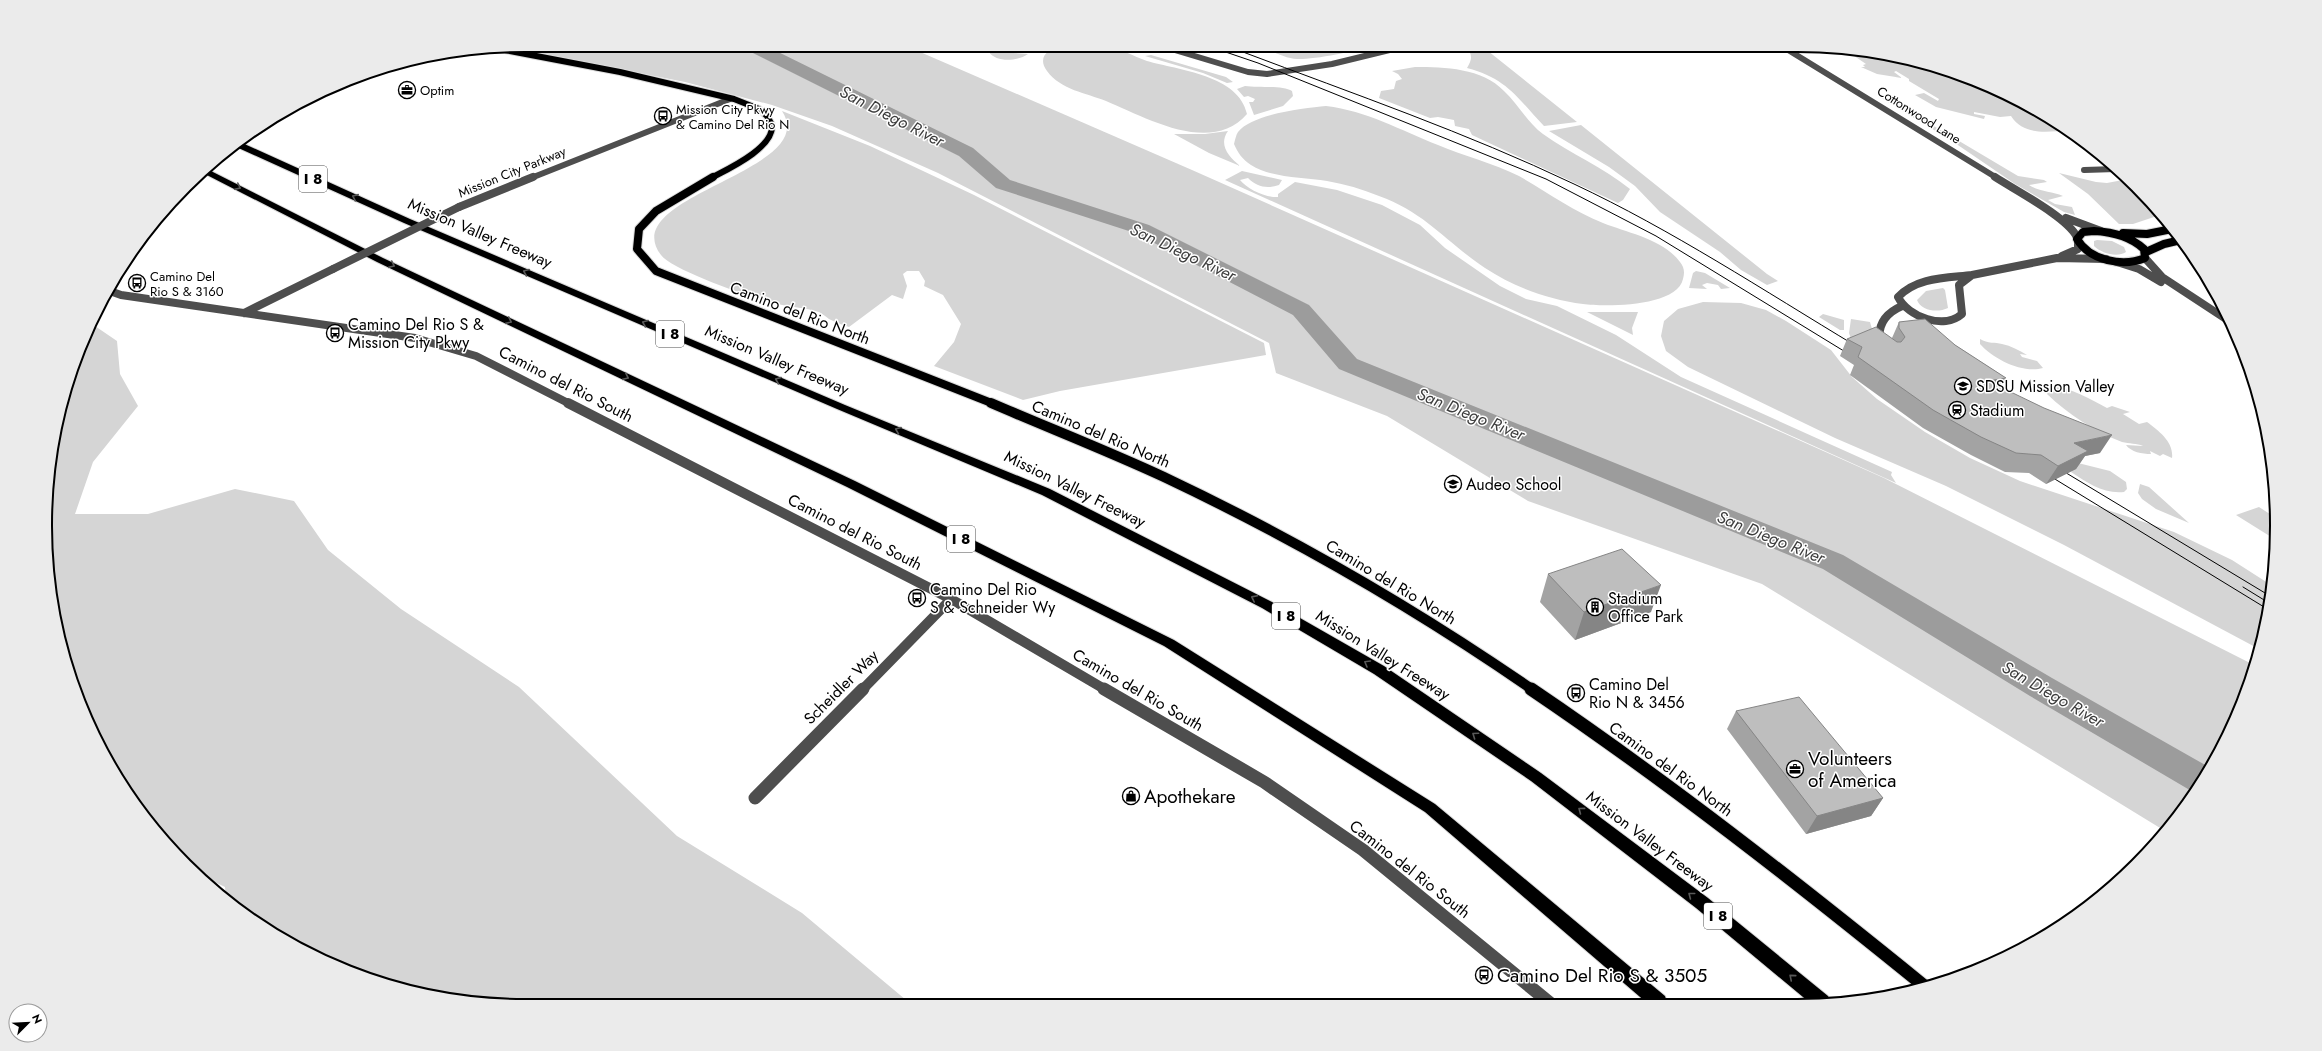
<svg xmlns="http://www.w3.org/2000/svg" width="2322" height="1051" font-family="Jost,sans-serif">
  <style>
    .green { fill: #d5d5d5 }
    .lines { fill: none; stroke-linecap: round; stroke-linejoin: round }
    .river { fill: #9c9c9c; fill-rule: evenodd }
    .major-far3-casing { stroke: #dbdbdb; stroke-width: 8 }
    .major-far2-casing { stroke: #dbdbdb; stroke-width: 10 }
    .major-far1-casing { stroke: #dbdbdb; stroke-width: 12 }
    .major-casing { stroke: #dbdbdb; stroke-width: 15 }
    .highway-casing { stroke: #dbdbdb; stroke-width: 2 }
    .minor-far3 { stroke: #4e4e4e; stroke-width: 6 }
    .minor-far2 { stroke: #4e4e4e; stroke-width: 8 }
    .minor-far1 { stroke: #4e4e4e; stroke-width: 10 }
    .minor { stroke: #4e4e4e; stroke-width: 13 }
    .major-far3 { stroke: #000; stroke-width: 6 }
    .major-far2 { stroke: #000; stroke-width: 8 }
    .major-far1 { stroke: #000; stroke-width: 10 }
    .major { stroke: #000; stroke-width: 13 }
    .highway { fill: #000; fill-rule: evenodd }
    .tram { stroke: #000; stroke-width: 1 }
    .minor-bridge { stroke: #4e4e4e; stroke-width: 8 }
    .wall { fill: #a3a3a3 }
    .shaded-wall { fill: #858585 }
    .building { fill: #bebebe; stroke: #858585 }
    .oneway { stroke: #595959 }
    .labels { text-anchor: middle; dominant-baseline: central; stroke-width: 3; stroke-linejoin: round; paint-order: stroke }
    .far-poi-label { font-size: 13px; fill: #000; stroke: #fff; text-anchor: start }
    .far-street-label { font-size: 13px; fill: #000; stroke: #fff }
    .shield { fill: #fff; stroke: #4c4c4c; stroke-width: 1 }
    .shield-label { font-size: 15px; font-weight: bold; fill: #000 }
    .street-label { font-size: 16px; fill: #000; stroke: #fff }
    .poi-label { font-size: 16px; fill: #000; stroke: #fff; text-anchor: start }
    .water-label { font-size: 17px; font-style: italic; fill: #3d3d3d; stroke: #fff }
    .near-poi-label { font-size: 19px; fill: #000; stroke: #fff; text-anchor: start }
    .rim { fill: none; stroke: #000; stroke-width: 2 }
  </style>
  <rect width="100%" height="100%" fill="#fff"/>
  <path class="green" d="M526,45H904L1192,170L1884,478L2254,665L2241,709L2178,818L2165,831L1762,584L1528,501L1387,416L1276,373L1269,343L938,173L832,126L772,105L685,82L507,47Z
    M1006,45L1003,49L1013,53L1028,54C1019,61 996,63 989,52L994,46Z
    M1063,45C1077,45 1092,44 1106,46C1121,49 1133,56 1147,61C1178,70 1239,75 1247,114C1211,156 1145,117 1106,101C1086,93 1061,90 1047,71C1036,56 1050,48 1063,45Z
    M1258,45H1367C1359,52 1309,60 1297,59C1284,58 1270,50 1258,45Z
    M1466,45L1483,47L1577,122L1544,126C1517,98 1508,79 1467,68C1473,58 1472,55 1466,45Z
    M1847,51L1890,54L1980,81L2068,130C2048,132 2024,136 2011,116L2000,117L1974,112V114L1985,116L1984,119L1936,107L1915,95L1924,93L1938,101L1939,99L1909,81V79L1896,71L1894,72L1902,78L1877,74L1861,67H1865L1863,65L1866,64Z
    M1151,55L1226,77L1233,82L1227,83L1203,73L1145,56Z
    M1415,67C1445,67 1482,68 1504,91C1518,104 1527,122 1543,134C1571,154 1603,167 1630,189L1623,200L1618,203L1472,135L1469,129L1455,126L1454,120L1438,117L1430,118L1379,98L1381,91L1394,89L1396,81L1402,79L1398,74L1392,71Z
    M1245,86C1258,88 1283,85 1292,91L1293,96L1283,106L1254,115L1249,102H1253L1255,99L1248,96L1244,97L1237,89Z
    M1880,97H1885L2018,176L2044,180L2047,182L2029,185C2040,192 2052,191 2063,196L2048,200L2055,204L2072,207L2075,215L2064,212L2015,184L1952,141Z
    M1326,106C1367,111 1400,130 1438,145C1464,156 1493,163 1519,176C1547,192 1573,211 1603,223C1628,233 1663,239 1680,262C1684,267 1685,272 1683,279C1677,307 1605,307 1583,304C1547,299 1514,287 1485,268C1446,242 1426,213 1379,196C1362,189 1345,184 1327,181C1303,177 1271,178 1251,165C1242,159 1238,153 1234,144C1235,140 1236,135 1238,132C1252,114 1304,108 1326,106Z
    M782,111L870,146L974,195L1264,343L1266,355L1060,391L1023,400L934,366L954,342L961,324L943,295L924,286L925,281L919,271H907L903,274L907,286L903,299L892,295L849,327C842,325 835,322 829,319C826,317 823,314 819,312C807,308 791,307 777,304C756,299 673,271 661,255C615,195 822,172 782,111Z
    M1581,125L1767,274L1778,281L1767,285L1741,270L1720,252L1660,212L1635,186L1609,167L1549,131Z
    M1228,131C1218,145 1229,157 1240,166L1209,153L1174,134H1205Z
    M1242,171L1282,180L1279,185C1267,189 1257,187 1248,178L1240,180C1247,189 1266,198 1278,197V194L1295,182L1337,190L1382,205L1420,225L1445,248L1500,286L1526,299L1557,306L1616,335L1681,377L1892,472L1891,475L1896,483L1225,180Z
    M2059,173L2096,182L2107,183L2128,179L2160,215L2133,224H2119L2088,194Z
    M2097,240L2112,241L2124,247L2126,252C2117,258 2101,253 2094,246V241Z
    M1696,271L1705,273L1730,288L1721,289L1718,285L1707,283L1702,285L1707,289L1689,288L1693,273Z
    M1943,288L1945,290L1948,308C1938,313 1921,311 1917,300L1926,291Z
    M1703,302L1741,303L1766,310L1786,321L1831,350L1852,377L1877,399L1925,432L1970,458L2020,481L2174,532L2232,560L2271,585L2268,619L2259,649L2064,545L1946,486L1835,438L1688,367L1666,351L1661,336L1664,321L1678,309Z
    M1587,312H1638L1632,328L1633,335Z
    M1823,314L1844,320V330H1840L1819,317Z
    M1851,319L1870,322L1872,329L1851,339L1849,333Z
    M92,324L117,341L120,374L138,406L93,462L75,514H148L235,489L294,501L328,550L401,609L519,687L677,836L802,913L912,1005L525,1006L432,997L342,970L285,942L226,899L225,887L194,872L164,842L109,766L71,680L54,619L45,525L54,432L71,371Z
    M1980,339C1988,344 1995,342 2002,344C2011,346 2019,350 2027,355L2020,354L2022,357L2037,361L2043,368C2023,374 1993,359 1980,344Z
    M2051,387C2071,387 2090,399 2107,408L2112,406L2130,412L2123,414L2139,424L2147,422C2159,431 2174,442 2172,458L2163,454L2160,456L2150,451L2151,454C2142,454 2131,452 2126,445L2143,446C2137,443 2129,444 2122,442C2094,431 2069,415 2047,394V389Z
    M2078,463L2110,471L2126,482L2127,489L2124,492C2103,494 2088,483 2071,472Z
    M2140,484L2149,487L2189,523L2156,509L2142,499L2138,493Z
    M2259,507L2276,518V540L2236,515Z"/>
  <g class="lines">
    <path class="river" d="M743,45H764L973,148L1010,180L1149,225L1309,305L1357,359L1843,555L2052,678L2207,766L2193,791L2188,789L2030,696L1823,569L1339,369L1293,315L1135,233L996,188L959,156L745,49Z"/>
    <g class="major-far3-casing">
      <path id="major-far3" d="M494,48L620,72L734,99L759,109L767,116L772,125C774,148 728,169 711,178"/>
    </g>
    <g class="major-far2-casing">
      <path id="major-far2" d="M713,177L656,211L639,229L637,249L656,271L994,404
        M2094,231C2113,232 2130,236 2144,249L2145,258C2123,267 2090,261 2077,239L2083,232Z
        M2123,233L2147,234L2172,229
        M2146,252L2164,244L2181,240"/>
    </g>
    <g class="major-far1-casing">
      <path id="major-far1" d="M991,403C1049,428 1108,451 1164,477C1293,538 1416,609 1533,690"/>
    </g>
    <g class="major-casing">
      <path id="major" d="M1531,689C1667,781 1796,882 1923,985"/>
    </g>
    <g class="highway-casing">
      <path id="highway" d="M240,142L410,219L845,405L1050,489L1272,602L1384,666L1541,773L1708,898L1828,996L1830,1002H1809L1696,908L1531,781L1374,674L1262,608L1042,495L837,409L404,223L234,146Z
        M205,168L383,258L855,481L1174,640L1435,804L1665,996L1667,1002L1647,1003L1425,812L1164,646L847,487L377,262L201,172Z"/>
    </g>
    <path class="minor-far3" d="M1158,45L1248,72L1267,74L1332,64L1410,45
      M1780,45L1997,178
      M2084,170L2116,169
      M531,178L730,99"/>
    <path class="minor-far2" d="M1995,177C2015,190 2067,217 2077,237
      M459,207L533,177
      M2066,218L2101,231
      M2062,256L2078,249V242
      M2145,258L2162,277L2229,321
      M2117,262L2139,269L2161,282
      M1972,275L1959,285L1962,314C1944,330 1908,317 1898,297C1917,277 1946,278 1972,275Z
      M1972,275L2057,258L2106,259
      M107,290L121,295L415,338L476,356L570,404
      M244,313L333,269
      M1880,342C1877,324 1886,313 1902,306"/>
    <path class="minor-far1" d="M568,403L951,599L1106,690
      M862,690L951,599"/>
    <path class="minor" d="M1104,689L1264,782L1363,850L1550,1003
      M755,798L863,689"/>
    <use href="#major-far3" class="major-far3"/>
    <use href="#major-far2" class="major-far2"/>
    <use href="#major-far1" class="major-far1"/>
    <use href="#major" class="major"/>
    <use href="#highway" class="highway"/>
    <path class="tram" d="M1205,45L1258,63L1546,179L1656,236L1852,356
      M1243,52C1354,94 1467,133 1574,184C1672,230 1763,290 1856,346
      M2058,468L2270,596
      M2045,473L2269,610
      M2243,587L2269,603"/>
    <path class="minor-bridge" d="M333,269L459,207"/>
  </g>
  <path class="wall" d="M1899,322L1955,345L2006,378L2001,387L2100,453L2085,456L2076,469L2046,484L2029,473L2005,472L1971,455L1923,428L1850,375L1854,365L1840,356L1847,339L1892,338Z
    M1548,574L1651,612L1575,640L1540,602Z
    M1736,711L1883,798L1871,816L1806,834L1727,729Z"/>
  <path class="shaded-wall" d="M2006,378L1996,396L1988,381Z
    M2112,435L2100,453L2085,456L2076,469L2046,484L2058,466L2074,443Z
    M1661,585L1651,612L1575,640L1584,612Z
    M1883,798L1871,816L1806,834L1817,816Z"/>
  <path class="building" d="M1925,319L1955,345L2006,378L1988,381L2044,408L2112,435L2074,443L2088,451L2058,466L2041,455L2016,453L1981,437L1933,410L1858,357L1862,347L1847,339L1876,327L1897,342H1901L1905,337L1899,328V322Z
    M1622,549L1661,585L1584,612L1548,574Z
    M1799,697L1883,798L1817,816L1736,711Z"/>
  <defs><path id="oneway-chevron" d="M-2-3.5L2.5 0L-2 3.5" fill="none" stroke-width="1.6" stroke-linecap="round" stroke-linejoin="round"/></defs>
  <g class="oneway">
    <use href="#oneway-chevron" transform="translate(238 187) rotate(27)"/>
    <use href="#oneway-chevron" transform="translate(355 197) rotate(-156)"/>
    <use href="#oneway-chevron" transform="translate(392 265) rotate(25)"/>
    <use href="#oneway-chevron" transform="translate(526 272) rotate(-157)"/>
    <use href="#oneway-chevron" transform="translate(509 321) rotate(25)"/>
    <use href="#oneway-chevron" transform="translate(645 323) rotate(-157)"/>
    <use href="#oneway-chevron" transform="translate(626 377) rotate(25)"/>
    <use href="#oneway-chevron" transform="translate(778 380) rotate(-157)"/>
    <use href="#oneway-chevron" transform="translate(898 430) rotate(-158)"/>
    <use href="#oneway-chevron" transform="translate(1254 598) rotate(-153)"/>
    <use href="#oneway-chevron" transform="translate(1367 663) rotate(-150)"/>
    <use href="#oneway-chevron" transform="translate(1475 735) rotate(-145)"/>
    <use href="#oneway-chevron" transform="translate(1581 810) rotate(-143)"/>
    <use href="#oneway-chevron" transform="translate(1691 895) rotate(-142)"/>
    <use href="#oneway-chevron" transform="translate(1792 977) rotate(-140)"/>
  </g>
  <defs>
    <g id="office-ring" transform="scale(0.9)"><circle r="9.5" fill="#fff" stroke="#000" stroke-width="1.5"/><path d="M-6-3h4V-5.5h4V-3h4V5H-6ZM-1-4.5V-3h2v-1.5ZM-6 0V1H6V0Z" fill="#000"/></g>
    <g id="bus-ring" transform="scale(0.9)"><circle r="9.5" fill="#fff" stroke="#000" stroke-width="1.5"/><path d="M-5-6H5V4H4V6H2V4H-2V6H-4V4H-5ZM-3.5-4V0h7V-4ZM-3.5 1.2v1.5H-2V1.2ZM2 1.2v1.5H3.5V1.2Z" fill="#000"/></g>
    <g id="university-ring" transform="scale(0.9)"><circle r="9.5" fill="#fff" stroke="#000" stroke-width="1.5"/><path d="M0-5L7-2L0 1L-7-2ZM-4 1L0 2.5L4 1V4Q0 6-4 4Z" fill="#000"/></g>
    <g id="station-ring" transform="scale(0.9)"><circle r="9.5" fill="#fff" stroke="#000" stroke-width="1.5"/><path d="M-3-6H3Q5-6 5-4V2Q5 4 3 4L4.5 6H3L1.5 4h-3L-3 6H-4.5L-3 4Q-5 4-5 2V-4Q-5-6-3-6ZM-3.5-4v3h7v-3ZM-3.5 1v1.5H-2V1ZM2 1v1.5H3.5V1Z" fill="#000"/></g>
    <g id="school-ring" transform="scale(0.9)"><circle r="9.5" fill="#fff" stroke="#000" stroke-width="1.5"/><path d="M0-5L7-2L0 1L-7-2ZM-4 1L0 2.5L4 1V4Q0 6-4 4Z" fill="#000"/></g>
    <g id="building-ring" transform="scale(0.9)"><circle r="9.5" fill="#fff" stroke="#000" stroke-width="1.5"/><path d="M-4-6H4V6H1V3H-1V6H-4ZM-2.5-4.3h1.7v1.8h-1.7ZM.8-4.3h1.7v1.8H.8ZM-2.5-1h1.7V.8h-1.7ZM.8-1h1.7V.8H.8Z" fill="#000"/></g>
    <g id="shop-ring" transform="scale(0.9)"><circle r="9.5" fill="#fff" stroke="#000" stroke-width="1.5"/><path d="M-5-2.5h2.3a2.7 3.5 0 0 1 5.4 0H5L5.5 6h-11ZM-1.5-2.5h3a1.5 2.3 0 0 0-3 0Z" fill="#000"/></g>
  </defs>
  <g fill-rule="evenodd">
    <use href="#office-ring" x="407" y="90"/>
    <use href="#bus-ring" x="663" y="116"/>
    <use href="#bus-ring" x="137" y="283"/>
    <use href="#bus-ring" x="335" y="333"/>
    <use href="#university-ring" x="1963" y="386"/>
    <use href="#station-ring" x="1957" y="410"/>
    <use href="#school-ring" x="1453" y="484"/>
    <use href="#bus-ring" x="917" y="598"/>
    <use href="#building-ring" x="1595" y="607"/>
    <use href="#bus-ring" x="1576" y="693"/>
    <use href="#office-ring" x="1795" y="769"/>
    <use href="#shop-ring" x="1131" y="796"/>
    <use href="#bus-ring" x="1484" y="975"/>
  </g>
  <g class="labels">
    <g class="far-poi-label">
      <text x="420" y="90">Optim</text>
      <text x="676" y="109">Mission City Pkwy<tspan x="676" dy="15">&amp; Camino Del Rio N</tspan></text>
      <text x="150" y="276">Camino Del<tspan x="150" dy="15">Rio S &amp; 3160</tspan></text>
    </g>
    <g class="far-street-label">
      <text transform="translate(1919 115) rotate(32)">Cottonwood Lane</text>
      <text transform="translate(512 172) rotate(-22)">Mission City Parkway</text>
    </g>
    <g class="shield">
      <rect x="299" y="166" width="28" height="26" rx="3"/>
      <rect x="656" y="321" width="28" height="26" rx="3"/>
      <rect x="947" y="526" width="28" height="26" rx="3"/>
      <rect x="1272" y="603" width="28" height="26" rx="3"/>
      <rect x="1704" y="903" width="28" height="26" rx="3"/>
    </g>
    <g class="shield-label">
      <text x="313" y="179">I 8</text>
      <text x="670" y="334">I 8</text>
      <text x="961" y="539">I 8</text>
      <text x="1286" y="616">I 8</text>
      <text x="1718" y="916">I 8</text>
    </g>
    <g class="street-label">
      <text transform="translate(480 233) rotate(23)">Mission Valley Freeway</text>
      <text transform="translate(800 313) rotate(21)">Camino del Rio North</text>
      <text transform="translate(777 360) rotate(23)">Mission Valley Freeway</text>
      <text transform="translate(566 384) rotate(27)">Camino del Rio South</text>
      <text transform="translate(1101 434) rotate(23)">Camino del Rio North</text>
      <text transform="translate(1075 489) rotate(26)">Mission Valley Freeway</text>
      <text transform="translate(855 532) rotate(27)">Camino del Rio South</text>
      <text transform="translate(1391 582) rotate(31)">Camino del Rio North</text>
      <text transform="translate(1383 655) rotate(32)">Mission Valley Freeway</text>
      <text transform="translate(841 687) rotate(-45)">Scheidler Way</text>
      <text transform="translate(1138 690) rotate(30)">Camino del Rio South</text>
      <text transform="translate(1671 769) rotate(36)">Camino del Rio North</text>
      <text transform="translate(1650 841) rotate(37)">Mission Valley Freeway</text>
      <text transform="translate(1410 869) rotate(38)">Camino del Rio South</text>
    </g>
    <g class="poi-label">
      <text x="348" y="324">Camino Del Rio S &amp;<tspan x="348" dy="18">Mission City Pkwy</tspan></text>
      <text x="1976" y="386">SDSU Mission Valley</text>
      <text x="1970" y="410">Stadium</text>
      <text x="1466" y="484">Audeo School</text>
      <text x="930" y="589">Camino Del Rio<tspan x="930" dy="18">S &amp; Schneider Wy</tspan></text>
      <text x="1608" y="598">Stadium<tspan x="1608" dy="18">Office Park</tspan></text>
      <text x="1589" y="684">Camino Del<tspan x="1589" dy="18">Rio N &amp; 3456</tspan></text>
    </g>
    <g class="water-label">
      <text transform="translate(892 116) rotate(27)">San Diego River</text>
      <text transform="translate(1183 252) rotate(25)">San Diego River</text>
      <text transform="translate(1471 414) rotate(22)">San Diego River</text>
      <text transform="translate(1771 537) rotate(22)">San Diego River</text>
      <text transform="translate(2053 694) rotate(30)">San Diego River</text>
    </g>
    <g class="near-poi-label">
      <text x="1808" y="758">Volunteers<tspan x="1808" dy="22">of America</tspan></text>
      <text x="1144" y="796">Apothekare</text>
      <text x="1497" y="975">Camino Del Rio S &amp; 3505</text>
    </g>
  </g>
  <path d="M0 0H2322V1051H0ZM525 52H1797A473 473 0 0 1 2270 525V526A473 473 0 0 1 1797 999H525A473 473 0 0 1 52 526V525A473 473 0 0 1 525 52Z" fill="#ebebeb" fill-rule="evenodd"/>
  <path class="rim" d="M525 52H1797A473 473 0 0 1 2270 525V526A473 473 0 0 1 1797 999H525A473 473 0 0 1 52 526V525A473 473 0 0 1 525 52Z"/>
  <g transform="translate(28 1023) rotate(66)"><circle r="19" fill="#ffffff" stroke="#999999"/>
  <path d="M0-3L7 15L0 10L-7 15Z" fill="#000000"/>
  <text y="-6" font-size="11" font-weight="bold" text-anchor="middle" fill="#000000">N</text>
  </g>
</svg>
